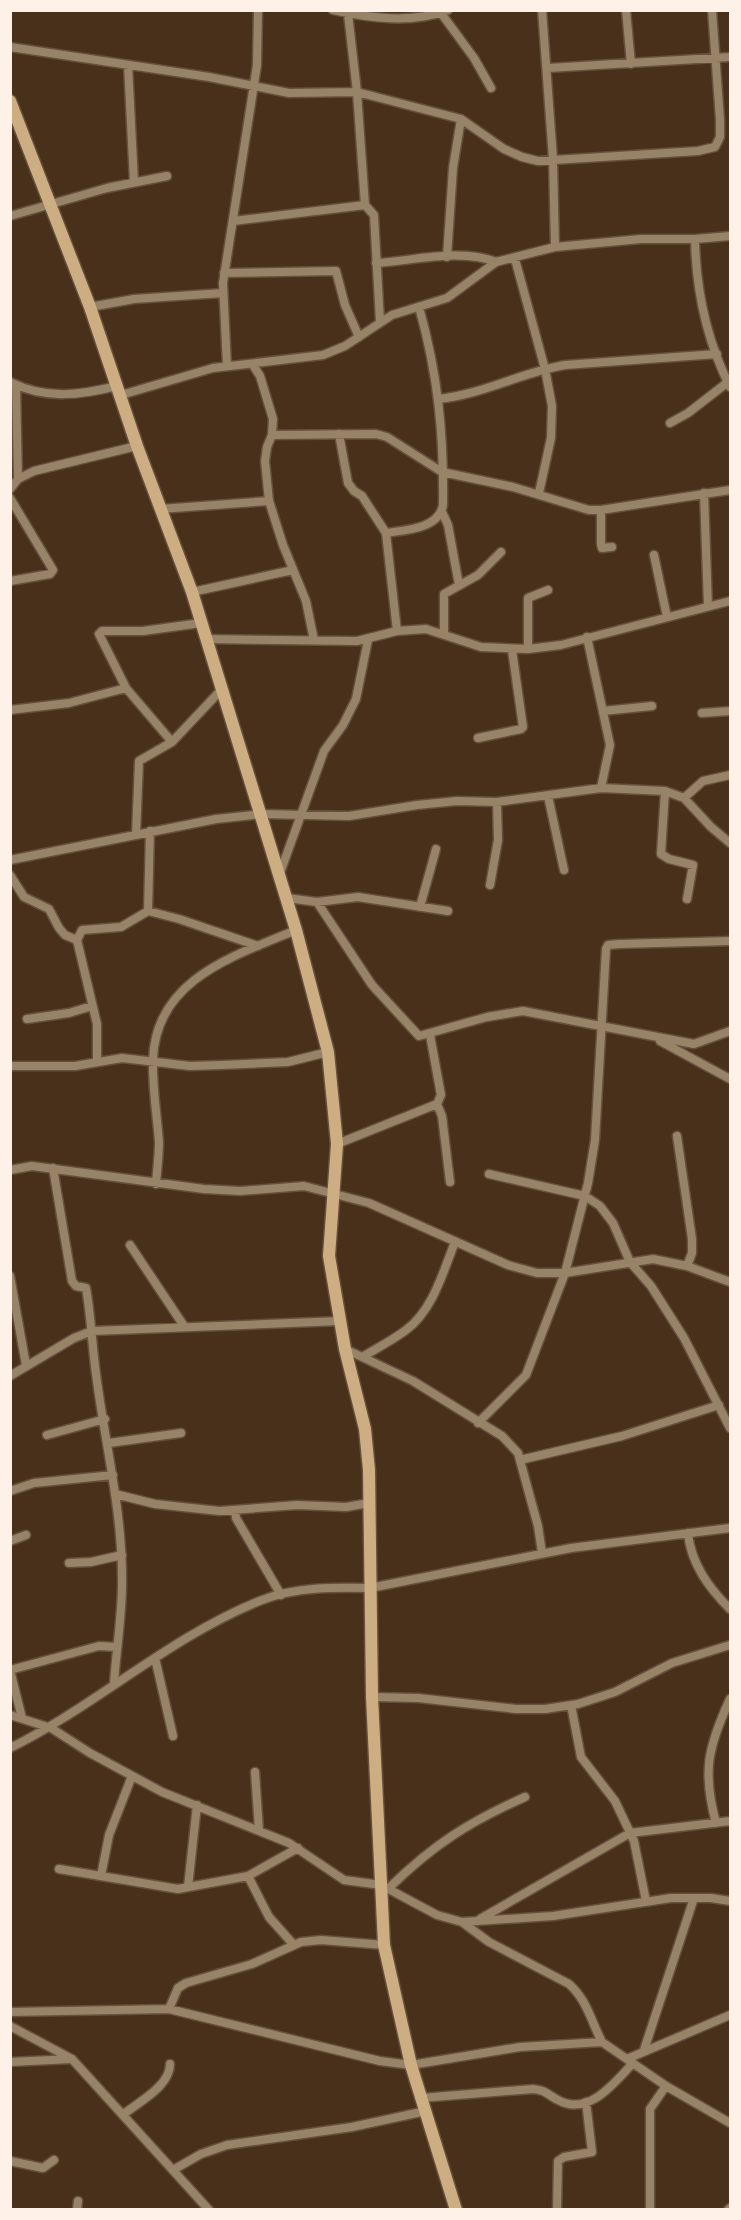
<svg xmlns="http://www.w3.org/2000/svg" width="741" height="2220" font-family="'PT Sans Narrow',sans-serif">
  <style>
    .lines { fill: none; stroke-linecap: round; stroke-linejoin: round }
    .street-casing { stroke: #664f3c; stroke-width: 11 }
    .secondary-casing { stroke: #664f3c; stroke-width: 15 }
    .street { stroke: #968368; stroke-width: 8 }
    .secondary { stroke: #cdae82; stroke-width: 12 }
  </style>
  <rect width="100%" height="100%" fill="#49301b"/>
  <g class="lines">
    <g class="street-casing">
      <path id="street" d="M333,10C369,18 412,24 448,10
        M542,10L553,159L555,247
        M626,10L631,64
        M441,13L474,58L491,88
        M348,14L357,92L365,205L374,215L380,322
        M10,47L209,77L289,93L357,92L461,119L504,149L522,157L538,161L698,151L715,147L720,137V120L712,10
        M128,65L134,182
        M548,68L730,57
        M10,216L107,188L167,176
        M233,221L365,205
        M695,239C696,290 707,341 730,387
        M447,257L453,168L461,119
        M515,259L545,369L552,406L551,438L539,493
        M376,263C413,261 460,248 496,262
        M224,273L336,271L345,305L359,337
        M90,307L134,299L223,293
        M253,365L260,376L273,419L272,435L267,447L265,461L269,501L283,545L306,601L314,640
        M227,366L223,283L257,65L258,10
        M10,382C46,400 81,395 117,386
        M16,385L18,479
        M121,395L213,368L323,355L345,346L392,315L447,298L496,262L555,247L641,239H695L730,236
        M439,399C484,394 522,372 565,365L717,354
        M670,423L688,413L728,382
        M339,434L348,483L354,491L362,496L386,533L397,631
        M272,435L376,434L387,437L442,472L513,487L589,510H601L730,490
        M10,489L18,479L34,471L137,446
        M704,493L708,606
        M10,498L53,570L50,574L10,581
        M160,509L269,501
        M601,510V544L602,548L612,547
        M442,512L448,525L459,585
        M386,533C405,530 439,529 443,505C444,434 438,375 419,307
        M654,555L667,617
        M192,592L293,570
        M444,633V594L478,575L501,552
        M587,637L610,745L601,788
        M206,639L357,641L397,631L426,629L481,647L528,649L561,645L730,601
        M528,649V598L548,590
        M10,710L69,703L126,688
        M603,711L652,706
        M702,713L730,711
        M478,738L521,729L523,727L512,650
        M172,742L126,688L99,634L102,631H143L201,623
        M665,791L661,854L669,859L693,865L687,899
        M548,796L564,870
        M684,798L703,781L730,775
        M136,835L139,761L172,742L222,689
        M10,860L216,819L262,814L349,816L417,805L457,801L497,802L601,788L665,791L684,798L711,827L730,843
        M280,873L324,751L343,725L356,699L368,640
        M10,875L24,897L49,909L59,928L65,935L77,940
        M490,885L498,840L497,802
        M287,898L317,902L358,897L448,911
        M317,902L372,985L419,1036L487,1017L523,1011L694,1044L730,1031
        M420,907L436,849
        M148,911L150,831
        M27,1019L69,1013L92,1006
        M660,1041L730,1079
        M97,1061V1024L77,940L82,930L121,927L148,911L179,919L258,946
        M10,1066H75L122,1058L190,1066L222,1065L288,1062L328,1052
        M437,1104L442,1116L450,1182
        M677,1136L692,1239V1253L687,1266
        M337,1144L437,1104L441,1095L430,1035
        M53,1168L72,1281L76,1286L86,1288C91,1316 92,1345 96,1374C105,1444 123,1513 122,1584C122,1617 116,1651 114,1684
        M10,1170L32,1166L204,1189L240,1191L304,1186L369,1203L508,1265L537,1273H565L653,1259L687,1266L730,1282
        M489,1174L585,1196L600,1206L613,1223L630,1262L651,1286L684,1338L730,1428
        M156,1184C157,1170 159,1156 159,1142C157,1115 152,1087 153,1059C156,979 234,956 296,930
        M130,1245L184,1326
        M10,1276L26,1365
        M345,1349L413,1381L502,1436L518,1453L538,1526L542,1553
        M362,1357C377,1348 393,1340 406,1330C433,1310 443,1272 455,1242
        M10,1376L74,1338L92,1331L340,1321
        M478,1423L526,1375L565,1273L588,1183L595,1140L606,949L608,945L620,944L730,941
        M47,1435L105,1419
        M109,1443L181,1433
        M520,1460L622,1436L719,1405
        M10,1491L34,1483L113,1475
        M115,1494L155,1504L219,1511L297,1505L346,1507L369,1503
        M235,1510L236,1518L281,1595
        M688,1533C691,1564 709,1588 730,1609
        M10,1541L26,1535
        M69,1563L91,1562L122,1555
        M155,1658L173,1736
        M372,1697L418,1698L516,1709H545L578,1704L615,1692L672,1663L730,1645
        M571,1705L581,1757L615,1801L634,1841L646,1901
        M10,1715L51,1728L90,1753L162,1792L289,1843L344,1880L381,1885L437,1915L462,1922L553,1916L671,1898H711L730,1901
        M22,1718L10,1670L99,1646L117,1647
        M10,1748C97,1705 171,1636 262,1600C295,1587 335,1587 370,1588L571,1548L730,1528
        M255,1772L259,1830
        M716,1823C702,1771 708,1747 730,1699
        M59,1869L178,1889L248,1876L298,1848
        M101,1876L109,1835L132,1776
        M248,1876L269,1917L293,1944
        M188,1887L197,1805
        M389,1888C434,1844 469,1822 525,1797
        M480,1919L630,1833L730,1821
        M462,1922L489,1942L569,1984C587,2000 591,2021 602,2042
        M169,2009L178,1988L186,1983L252,1964L301,1942L321,1940L384,1945
        M10,2012L169,2009L380,2061L411,2065L520,2047L602,2042L666,2086L730,2123
        M10,2026L72,2059L209,2210
        M644,2050L694,1898
        M627,2059L730,2015
        M10,2062L72,2059
        M421,2098L533,2089C546,2090 548,2095 558,2100C589,2117 615,2082 633,2063
        M124,2114C140,2101 170,2086 170,2064
        M10,2161L43,2168L54,2160
        M173,2170L201,2154L227,2145L352,2127L426,2111
        M77,2210L78,2201
        M557,2210L558,2161L564,2157L592,2152L586,2102
        M650,2210V2109L666,2086
        M728,2210L730,2208"/>
    </g>
    <g class="secondary-casing">
      <path id="secondary" d="M10,101L90,307L137,446L192,592L296,930L328,1052L337,1144L329,1256L345,1349L365,1429L369,1470L372,1697L384,1945L411,2065L456,2210"/>
    </g>
    <use href="#street" class="street"/>
    <use href="#secondary" class="secondary"/>
  </g>
  <rect width="741" height="2220" fill="none" stroke="#fef1e7" stroke-width="24"/>
</svg>
